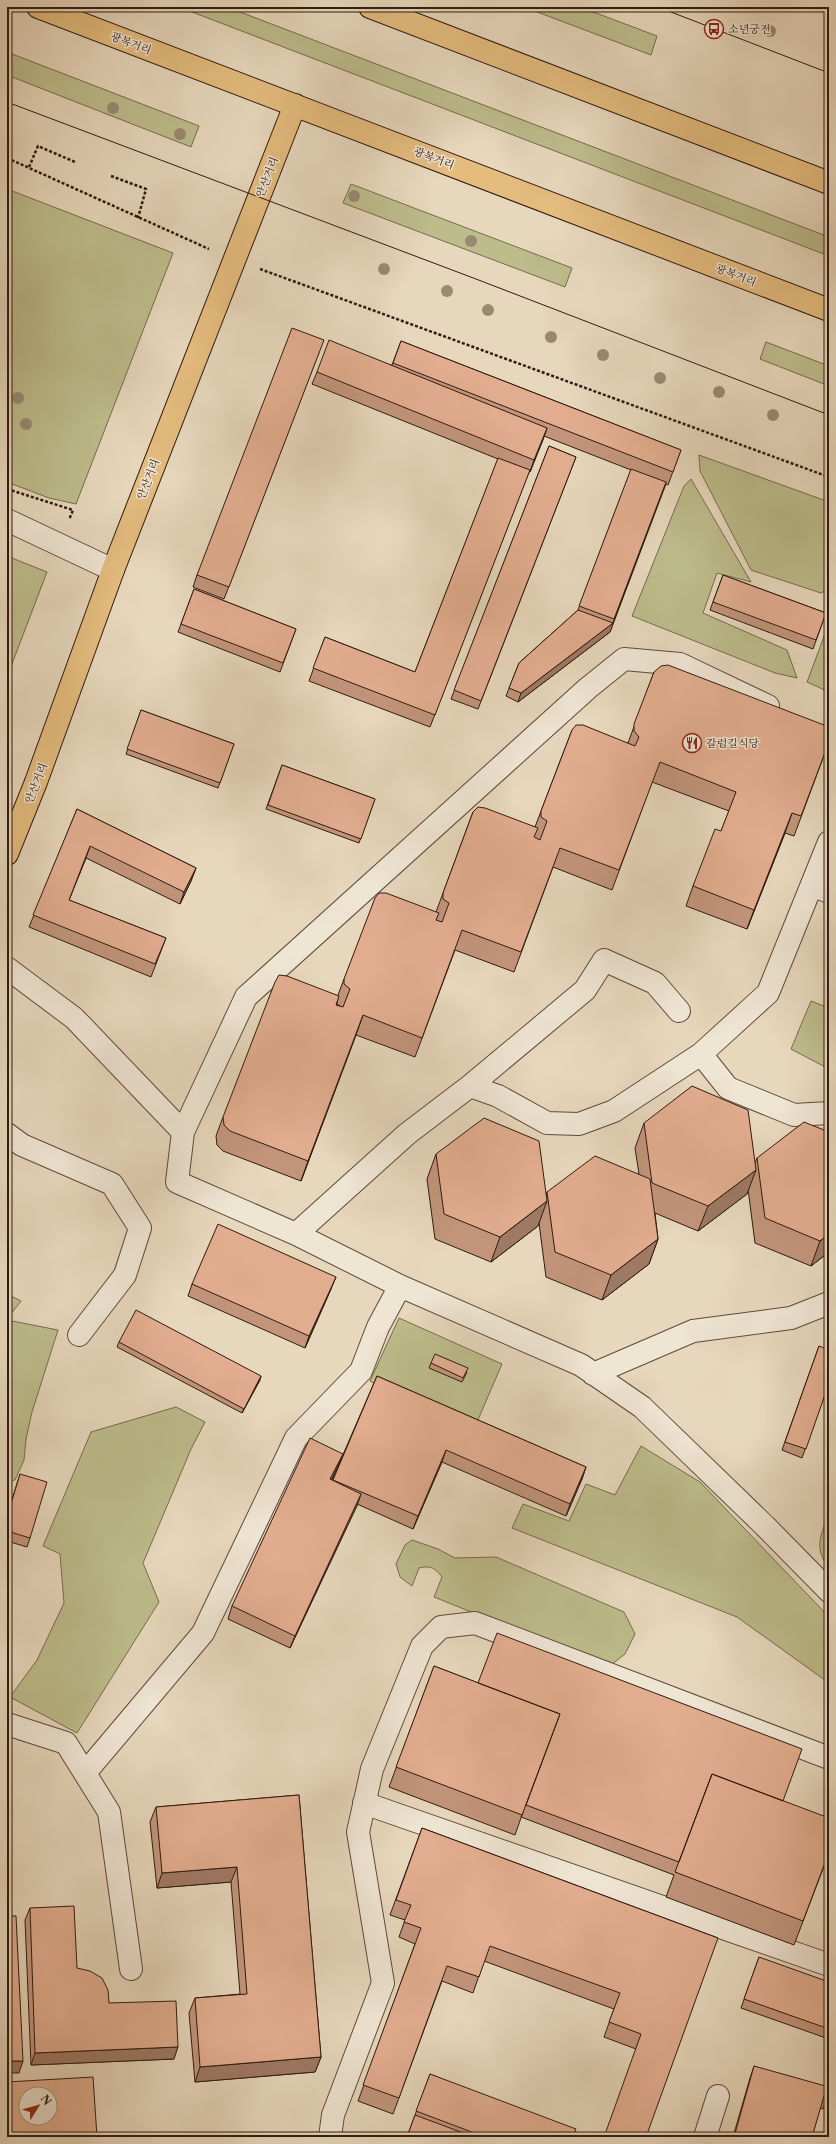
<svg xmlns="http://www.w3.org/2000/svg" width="836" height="2144" font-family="'Libre Caslon Text','Noto Serif KR',serif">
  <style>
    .green { fill: #bdbc8b; stroke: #766b4e }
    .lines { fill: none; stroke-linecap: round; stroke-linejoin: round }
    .minor-casing { stroke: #5e493c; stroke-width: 24 }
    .major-casing { stroke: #301a11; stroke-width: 24 }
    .highway-casing { stroke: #301a11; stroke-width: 24 }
    .path { stroke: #301a11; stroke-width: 2.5; stroke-dasharray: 3 2; stroke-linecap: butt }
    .minor { stroke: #efe5d3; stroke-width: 22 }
    .major { stroke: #e4bc7e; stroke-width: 22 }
    .highway { stroke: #e4bc7e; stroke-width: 22 }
    .tram { stroke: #301a11; stroke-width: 1 }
    .tree { fill: #998a72 }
    .wall { fill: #c2957b; stroke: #301a11; fill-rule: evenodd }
    .shaded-wall { fill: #9e7964; stroke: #301a11 }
    .building { fill: #e2ad8f; stroke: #301a11; fill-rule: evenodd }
    .labels { text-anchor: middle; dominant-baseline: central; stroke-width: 3; stroke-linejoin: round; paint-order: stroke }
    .poi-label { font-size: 11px; fill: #301a11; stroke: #efe5d3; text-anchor: start }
    .street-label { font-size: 11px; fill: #301a11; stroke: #efe5d3 }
  </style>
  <rect width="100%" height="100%" fill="#e7d7bc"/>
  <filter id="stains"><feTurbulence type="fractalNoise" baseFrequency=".005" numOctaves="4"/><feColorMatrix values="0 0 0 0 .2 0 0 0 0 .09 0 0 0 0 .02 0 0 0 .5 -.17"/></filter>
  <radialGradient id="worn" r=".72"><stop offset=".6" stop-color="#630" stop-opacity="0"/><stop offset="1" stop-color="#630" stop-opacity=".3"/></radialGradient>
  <path class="green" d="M179,7H227L829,237V256Z
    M524,7H580L657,36L651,55Z
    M7,52L199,126L191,147L7,75Z
    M351,184L572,268L565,287L343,203Z
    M7,189L173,253L76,504L49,498L7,482Z
    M766,342L829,366V386L760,359Z
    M699,455L829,502V589L821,593L751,570L700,471Z
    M691,479L751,582L717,573L703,613L787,650L797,678L775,673L632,616L684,486Z
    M7,556L47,572L7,677Z
    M829,623V692L807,682Z
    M811,1001L829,1008V1069L791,1049Z
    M7,1294L21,1301L7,1319Z
    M399,1318L502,1364L474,1429L387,1391L370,1381Z
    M7,1320L58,1330L32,1412L26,1439L24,1460L15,1480L7,1481Z
    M176,1407L205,1422L191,1449L143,1563L159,1602L77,1733L10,1697L37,1660L64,1603L60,1554L43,1546L91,1432Z
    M641,1446L700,1482L829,1617V1683L737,1617L512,1528L523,1504L569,1521L586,1484L615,1495Z
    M829,1514V1567C813,1549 821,1534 829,1514Z
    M412,1540L438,1549L455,1558L496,1557L624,1612L635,1634L625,1654L611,1665L593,1661L434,1597L442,1577C435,1568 431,1565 419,1568L412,1586L400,1577L396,1564L405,1545Z"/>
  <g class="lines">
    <g class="minor-casing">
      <path id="minor" d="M7,520L113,570
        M812,885L829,892
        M7,968L74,1018L183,1132L177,1182L296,1234L400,1286L581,1365L642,1407L765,1526L829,1591
        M701,1054L768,993L829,842
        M470,1086L585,990L604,960L655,983L679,1011
        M183,1132L246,997L588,688L624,659L680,664L768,706
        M7,1134L22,1145L112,1184L140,1228L125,1275L79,1335
        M296,1234L407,1134L470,1086L498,1096L547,1123L579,1124L614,1111L701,1054L728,1088L794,1115L829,1113
        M593,1374L693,1331L791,1318L829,1303
        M7,1724L66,1743L109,1812L131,1969
        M85,1773L203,1633L296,1438L361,1371L378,1327L400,1286
        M364,1803L829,1965
        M330,2137L333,2115L383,1983L358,1832L372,1769L422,1646L441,1627L475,1623L829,1758
        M705,2137L718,2096"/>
    </g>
    <g class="major-casing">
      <path id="major" d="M7,854L36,782L113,570L295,105"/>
    </g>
    <g class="highway-casing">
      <path id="highway" d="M38,7L829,310
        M370,7L829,183"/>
    </g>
    <path class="path" d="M824,7L829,9
      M7,158L209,249
      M29,167L38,146L75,162
      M111,176L146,189L138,218
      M260,269L829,477
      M7,489L73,510L69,520"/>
    <use href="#minor" class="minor"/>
    <use href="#major" class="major"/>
    <use href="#highway" class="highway"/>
    <path class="tram" d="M658,7L829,73
      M7,102L476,279L829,415"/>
  </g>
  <g class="tree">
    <circle cx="770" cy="31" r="6"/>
    <circle cx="113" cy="108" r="6"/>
    <circle cx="180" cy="134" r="6"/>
    <circle cx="354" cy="196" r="6"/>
    <circle cx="471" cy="241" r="6"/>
    <circle cx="384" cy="269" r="6"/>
    <circle cx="447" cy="291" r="6"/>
    <circle cx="488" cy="310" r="6"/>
    <circle cx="551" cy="337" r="6"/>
    <circle cx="603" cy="355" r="6"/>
    <circle cx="660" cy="378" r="6"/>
    <circle cx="719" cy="392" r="6"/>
    <circle cx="18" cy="398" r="6"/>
    <circle cx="773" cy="415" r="6"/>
    <circle cx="26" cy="424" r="6"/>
  </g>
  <path class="wall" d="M401,341L681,450L668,485L666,484L610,632L518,702L506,696L519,663L578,610L631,470L544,436L530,472H529L430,727L309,681L325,637L415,672L498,459L312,384L317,372L392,365Z
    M319,352L224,599L193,587L197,575Z
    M549,446L576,457L478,709L451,699Z
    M723,575L826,613L813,649L710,610Z
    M194,589L296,629L280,672L178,632Z
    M654,672L829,742L794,836L785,833L747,929L686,906L693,886L721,831L729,811L652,782L612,890L553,867L514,972L455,950L415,1057L356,1035L301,1181L223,1151L217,1145L216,1136L223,1117L338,995L344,979L436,912L473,812L535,827L572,730L628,743ZM337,1001V1004L340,1006L336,1005Z
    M141,710L234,744L218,788L126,754Z
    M282,765L375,799L359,843L266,809Z
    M77,809L196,868L191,881L180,904L86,858L69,900L166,938L151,977L29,927Z
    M644,1123L755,1163L757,1158L829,1132V1252L811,1266L755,1243L748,1189L747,1194L698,1231L655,1213L658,1239L649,1264L602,1300L546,1277L539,1223L538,1226L491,1262L435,1239L427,1179L436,1154L546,1194L547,1192L639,1174L635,1148Z
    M192,1284L331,1289L305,1348L188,1296Z
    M119,1342L260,1380L242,1413L117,1347Z
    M819,1346L829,1383L802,1458L782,1450Z
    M431,1363L467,1372L462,1382L429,1368Z
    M377,1376L586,1467L582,1479L566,1516L442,1462L413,1529L357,1504L290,1648L228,1619L232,1606L343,1454L338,1466L331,1480H332Z
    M20,1474L30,1538L27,1547L7,1541V1515Z
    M434,1666L783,1801L829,1853L794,1945L666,1897L674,1875L521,1817L523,1812L515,1835L389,1787Z
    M299,1795L321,2057L315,2072L195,2082L189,2013L195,1998L240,1994L231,1882L157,1888L150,1822L156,1807Z
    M422,1828L718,1938L636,2049L604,2037L614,2009L484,1961L473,1993L442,1981L393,2114L358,2101L415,1944L399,1937L405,1920L390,1915Z
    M30,1908L77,1968L109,2003L174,2059L31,2065L25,1920Z
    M759,1957L829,2029L826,2038L741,2008Z
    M754,2066L827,2097L823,2109L820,2108L812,2137H733L750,2078Z
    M430,2074L573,2137H407Z"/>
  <path class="shaded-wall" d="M547,428L543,440L530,472L534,460Z
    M666,482L610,632L518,702L521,693L613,623Z
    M792,813L785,833L747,929L754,910Z
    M90,846L86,858L64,912L69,900Z
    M196,868L191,881L180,904L184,892Z
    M363,1015L356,1035L301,1181L308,1161Z
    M756,1170L747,1194L698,1231L708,1206Z
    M547,1201L538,1226L491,1262L500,1237Z
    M829,1234V1252L811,1266L820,1241Z
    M658,1239L649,1264L602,1300L611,1275Z
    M336,1277L331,1289L305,1348L309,1336Z
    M261,1376L260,1380L242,1413L244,1409Z
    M446,1450L442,1462L413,1529L418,1516Z
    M343,1454L338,1466L326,1492L330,1479Z
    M586,1467L582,1479L566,1516L570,1504Z
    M361,1494L357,1506L290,1648L295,1636Z
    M237,1867L231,1882L157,1888L162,1873Z
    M178,2047L174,2059L31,2065L35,2053Z
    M321,2057L315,2072L195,2082L200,2067Z
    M7,2061H23L19,2073H7Z"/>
  <path class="building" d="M292,328L324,340L229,587L197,575Z
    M329,340L547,428L534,460L317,372Z
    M401,341L681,450L673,472L393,363Z
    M549,446L576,457L481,701L454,690Z
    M498,458L530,470L435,715L313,668L325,637L415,672Z
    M631,469L666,482L614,619L579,606Z
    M723,575L826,613L816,640L713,602Z
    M194,589L296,629L283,663L181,624Z
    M578,610L613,623L521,693L509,688L519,663Z
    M668,665L824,725L829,731V742L801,816L792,813L754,910L693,886L715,829L721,831L736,792L660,762L619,870L560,848L521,952L462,930L422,1038L363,1015L308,1161L230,1131L224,1125L223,1117L275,982L279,975L287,976L339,996L336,1005L343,1007L350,989L344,984V979L375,898L379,893H386L439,913L436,920L442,922L449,903L443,899V893L473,812L478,807L485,808L538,828L534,837L540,840L547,821L541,817V811L572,730L576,725H583L635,746L639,737L634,731V724L654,672L661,666Z
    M141,710L234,744L220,783L127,749Z
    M282,765L375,799L361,839L268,805Z
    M77,809L196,868L184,892L90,846L69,900L166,938L155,964L33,915Z
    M692,1086L748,1110L756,1170L708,1206L652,1183L644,1123Z
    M484,1118L539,1141L547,1201L500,1237L444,1214L436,1154Z
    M804,1122L829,1132V1234L820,1241L765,1218L757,1158Z
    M595,1156L650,1179L658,1239L611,1275L555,1252L547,1192Z
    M218,1224L336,1277L309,1336L192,1284Z
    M136,1310L261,1376L244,1409L119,1342Z
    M819,1346L829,1350V1383L806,1449L785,1442Z
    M435,1354L468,1368L463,1378L431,1363Z
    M377,1376L586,1467L570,1504L446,1450L418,1516L333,1480Z
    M310,1438L343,1454L330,1479L361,1494L295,1636L232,1606Z
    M20,1474L47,1482L30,1538L7,1531V1517Z
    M497,1633L802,1749L783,1801L712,1774L679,1862L526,1805L560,1714L478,1683Z
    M434,1666L560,1714L522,1815L396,1767Z
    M712,1774L829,1818V1852L803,1921L675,1872Z
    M299,1795L321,2057L200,2067L195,1998L247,1994L237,1867L162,1873L156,1807Z
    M422,1828L718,1938L646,2137H604L641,2034L609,2022L620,1993L490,1946L479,1977L447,1966L399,2098L363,2085L421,1928L404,1922L411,1905L396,1900Z
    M74,1906L77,1968L90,1971L102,1978L108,1990L109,2003L176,2001L178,2047L35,2053L30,1908Z
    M7,1916H16L23,2061H7Z
    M759,1957L829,1982V2029L744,1999Z
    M754,2066L829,2087V2091L827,2097L824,2096L812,2137H734Z
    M430,2074L576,2129L573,2137H485L416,2111Z
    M93,2077L97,2137H7V2082ZM26,2094H50V2118H26Z
    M415,2115L474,2137H407Z"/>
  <defs>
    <g id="bus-ring" transform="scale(1)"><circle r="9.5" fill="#efe5d3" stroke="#8f2418" stroke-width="1.5"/><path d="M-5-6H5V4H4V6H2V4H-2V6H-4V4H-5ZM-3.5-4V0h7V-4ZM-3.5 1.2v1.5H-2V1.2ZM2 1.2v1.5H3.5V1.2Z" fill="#8f2418"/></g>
    <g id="restaurant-ring" transform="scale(1)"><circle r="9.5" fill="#efe5d3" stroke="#8f2418" stroke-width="1.5"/><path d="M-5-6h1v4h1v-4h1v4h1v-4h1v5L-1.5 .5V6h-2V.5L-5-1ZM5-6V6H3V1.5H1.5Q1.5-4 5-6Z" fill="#8f2418"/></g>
  </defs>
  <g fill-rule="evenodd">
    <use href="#bus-ring" x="714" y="29"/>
    <use href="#restaurant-ring" x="692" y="743"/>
  </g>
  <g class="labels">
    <g class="poi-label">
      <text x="728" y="29">소년궁전</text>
      <text x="706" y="743">갈럼길식당</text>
    </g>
    <g class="street-label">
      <text transform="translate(131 43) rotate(21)">광복거리</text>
      <text transform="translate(434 158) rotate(21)">광복거리</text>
      <text transform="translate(267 177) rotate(-69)">안산거리</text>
      <text transform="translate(736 275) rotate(21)">광복거리</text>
      <text transform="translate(148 479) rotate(-69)">안산거리</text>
      <text transform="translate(36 783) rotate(-69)">안산거리</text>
    </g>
  </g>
  <rect width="836" height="2144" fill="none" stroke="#e7d7bc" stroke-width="24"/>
  <rect x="8" y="8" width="820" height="2128" fill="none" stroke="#301a11" stroke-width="2"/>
  <rect x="12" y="12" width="812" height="2120" fill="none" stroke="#301a11"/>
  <g transform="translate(38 2106) rotate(53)"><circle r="19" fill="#efe5d3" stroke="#a39485"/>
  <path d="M0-3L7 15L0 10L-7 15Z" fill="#8f2418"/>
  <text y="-6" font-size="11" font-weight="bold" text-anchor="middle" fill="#301a11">N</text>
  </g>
  <rect width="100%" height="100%" filter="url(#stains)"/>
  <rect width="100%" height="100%" fill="url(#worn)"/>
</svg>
